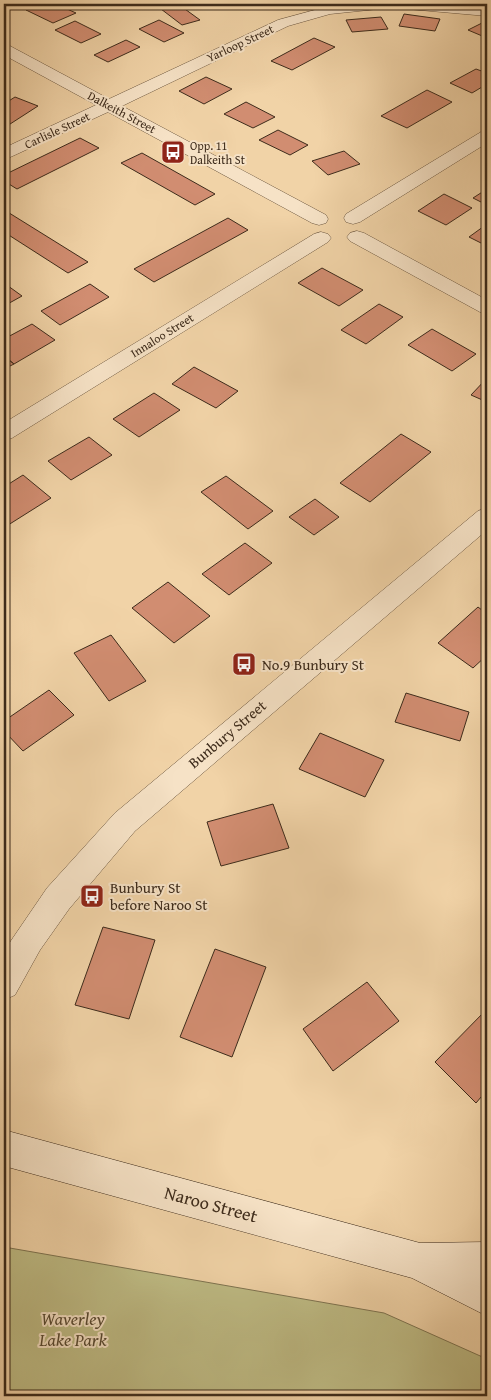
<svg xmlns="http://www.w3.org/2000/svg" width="491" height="1400" font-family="'Gentium Book Plus',serif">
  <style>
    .green { fill: #bebb84; stroke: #7e7350 }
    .building { fill: #d18d71; stroke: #3d2b1b }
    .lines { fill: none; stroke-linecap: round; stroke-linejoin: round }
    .street-casing { stroke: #6a553e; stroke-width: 1 }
    .secondary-casing { stroke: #3d2b1b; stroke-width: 1 }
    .street { fill: #f6e2c6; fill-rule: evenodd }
    .secondary { fill: #f6e2c6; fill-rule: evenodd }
    .labels { text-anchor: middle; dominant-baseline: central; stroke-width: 4; stroke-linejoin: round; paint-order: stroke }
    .far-street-label { font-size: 12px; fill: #3d2b1b; stroke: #f6e2c6 }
    .far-poi-label { font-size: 12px; fill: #3d2b1b; stroke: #f6e2c6; text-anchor: start }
    .poi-label { font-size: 15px; fill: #3d2b1b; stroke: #f6e2c6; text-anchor: start }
    .street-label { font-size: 15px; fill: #3d2b1b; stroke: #f6e2c6 }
    .near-street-label { font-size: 18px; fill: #3d2b1b; stroke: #f6e2c6 }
    .near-park-label { font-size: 18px; font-style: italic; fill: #574830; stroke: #f6e2c6 }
  </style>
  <rect width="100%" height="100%" fill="#f1d3a7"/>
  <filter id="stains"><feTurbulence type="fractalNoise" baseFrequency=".004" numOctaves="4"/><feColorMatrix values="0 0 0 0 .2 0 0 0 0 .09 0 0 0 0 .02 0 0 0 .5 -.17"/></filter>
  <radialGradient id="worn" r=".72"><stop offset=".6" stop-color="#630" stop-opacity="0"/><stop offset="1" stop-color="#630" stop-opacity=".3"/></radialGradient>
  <path class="green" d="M4,1247L384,1313L487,1359V1396H4Z"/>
  <path class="building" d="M41,4H56L76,13L53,23L26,10Z
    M178,4L200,20L182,25L161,9Z
    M404,14L440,19L435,31L399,26Z
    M381,17L388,29L352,32L346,20Z
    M159,20L184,33L164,42L139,29Z
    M75,21L101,34L81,43L55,30Z
    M484,22L487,24V38L468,30Z
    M314,38L335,47L292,70L271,61Z
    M126,40L140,47L108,62L94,55Z
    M476,69L487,73V84L472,93L450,83Z
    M206,77L232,89L204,104L179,91Z
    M427,90L452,102L407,128L381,116Z
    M15,97L38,106L7,126L4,125V104Z
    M246,102L275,117L253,128L224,114Z
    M278,130L308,145L290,155L259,140Z
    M80,138L99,148L17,189L4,181V175Z
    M344,151L360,164L328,175L312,161Z
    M142,153L215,194L195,205L121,163Z
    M487,189V205L473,198Z
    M444,194L472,208L446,225L418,211Z
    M6,211L88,262L68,273L4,232V212Z
    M228,218L248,230L154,282L134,269Z
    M487,224V246L469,237Z
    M322,268L363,290L339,306L298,283Z
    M4,283L22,296L4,306Z
    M90,284L109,297L60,325L41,311Z
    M379,304L403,317L366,344L341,330Z
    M32,324L55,340L14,364L4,356V339Z
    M432,329L476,354L452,371L408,345Z
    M4,356L14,364L4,369Z
    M194,367L238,391L216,408L172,384Z
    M487,378V402L471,395Z
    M154,393L180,410L139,437L113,419Z
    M401,434L431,452L370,502L340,483Z
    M89,437L112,455L71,480L48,461Z
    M23,475L51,498L5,527L4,487Z
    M226,476L273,511L248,529L201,492Z
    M315,499L339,517L314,535L289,517Z
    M245,543L272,563L229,595L202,574Z
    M168,582L210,616L174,643L132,608Z
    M478,607L487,614V655L473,668L438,643Z
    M111,635L146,681L109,701L74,653Z
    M49,690L74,715L23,751L4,731V721Z
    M406,693L469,712L460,741L395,722Z
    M320,733L384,760L365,797L299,769Z
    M273,804L289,848L221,866L207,822Z
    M103,927L155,940L129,1019L75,1005Z
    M215,949L266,967L232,1057L180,1037Z
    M367,982L399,1021L333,1071L303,1029Z
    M487,1009V1090L476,1103L435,1062Z"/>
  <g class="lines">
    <g class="street-casing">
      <path id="street" d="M337,4H386L383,7L378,9L330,14L288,26L122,106L326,215L328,219L326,223L319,225L312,223L108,112L4,160V148L96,105L4,55V44L10,46L109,99L278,20Z
        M401,4H457L487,6V16L408,9L403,7Z
        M487,131V143L360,222L353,224L346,222L344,218L346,214L481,132Z
        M357,231L364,233L487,300V314L480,312L350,241L347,237L350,233Z
        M321,232L328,234L331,238L328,242L12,438L4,441V423L314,234Z
        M487,508V530L135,831L69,909L40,950L15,995L4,1000V951L47,888L115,813L478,511Z"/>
    </g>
    <g class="secondary-casing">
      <path id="secondary" d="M4,1130L420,1243L487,1242V1316L412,1278L4,1166Z"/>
    </g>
    <use href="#street" class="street"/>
    <use href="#secondary" class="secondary"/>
  </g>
  <defs>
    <g id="bus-square" transform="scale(1.25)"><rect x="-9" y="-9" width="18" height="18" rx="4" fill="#8f2418" stroke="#f6e2c6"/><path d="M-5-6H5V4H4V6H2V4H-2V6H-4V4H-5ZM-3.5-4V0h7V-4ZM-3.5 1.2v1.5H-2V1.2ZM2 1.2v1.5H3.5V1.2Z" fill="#fff"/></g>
  </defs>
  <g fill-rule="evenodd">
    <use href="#bus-square" x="173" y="152"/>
    <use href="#bus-square" x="244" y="664"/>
    <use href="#bus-square" x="92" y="896"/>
  </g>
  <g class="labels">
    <g class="far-street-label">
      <text transform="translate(240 43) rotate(-25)">Yarloop Street</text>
      <text transform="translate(122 112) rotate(28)">Dalkeith Street</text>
      <text transform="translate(57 130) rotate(-25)">Carlisle Street</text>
      <text transform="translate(162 335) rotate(-32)">Innaloo Street</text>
    </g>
    <g class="far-poi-label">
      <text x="190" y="145">Opp. 11<tspan x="190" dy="14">Dalkeith St</tspan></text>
    </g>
    <g class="poi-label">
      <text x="262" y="664">No.9 Bunbury St</text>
      <text x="110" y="887">Bunbury St<tspan x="110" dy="17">before Naroo St</tspan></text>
    </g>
    <g class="street-label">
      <text transform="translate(227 734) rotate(-40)">Bunbury Street</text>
    </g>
    <g class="near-street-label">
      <text transform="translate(211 1204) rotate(15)">Naroo Street</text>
    </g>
    <g class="near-park-label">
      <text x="73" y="1318">Waverley<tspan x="73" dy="21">Lake Park</tspan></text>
    </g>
  </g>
  <rect width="491" height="1400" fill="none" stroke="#f1d3a7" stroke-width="20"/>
  <rect x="5" y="5" width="481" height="1390" fill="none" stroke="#3d2b1b" stroke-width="2.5"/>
  <rect x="10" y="10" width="471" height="1380" fill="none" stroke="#3d2b1b"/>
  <rect width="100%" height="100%" filter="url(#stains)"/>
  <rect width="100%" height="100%" fill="url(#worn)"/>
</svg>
